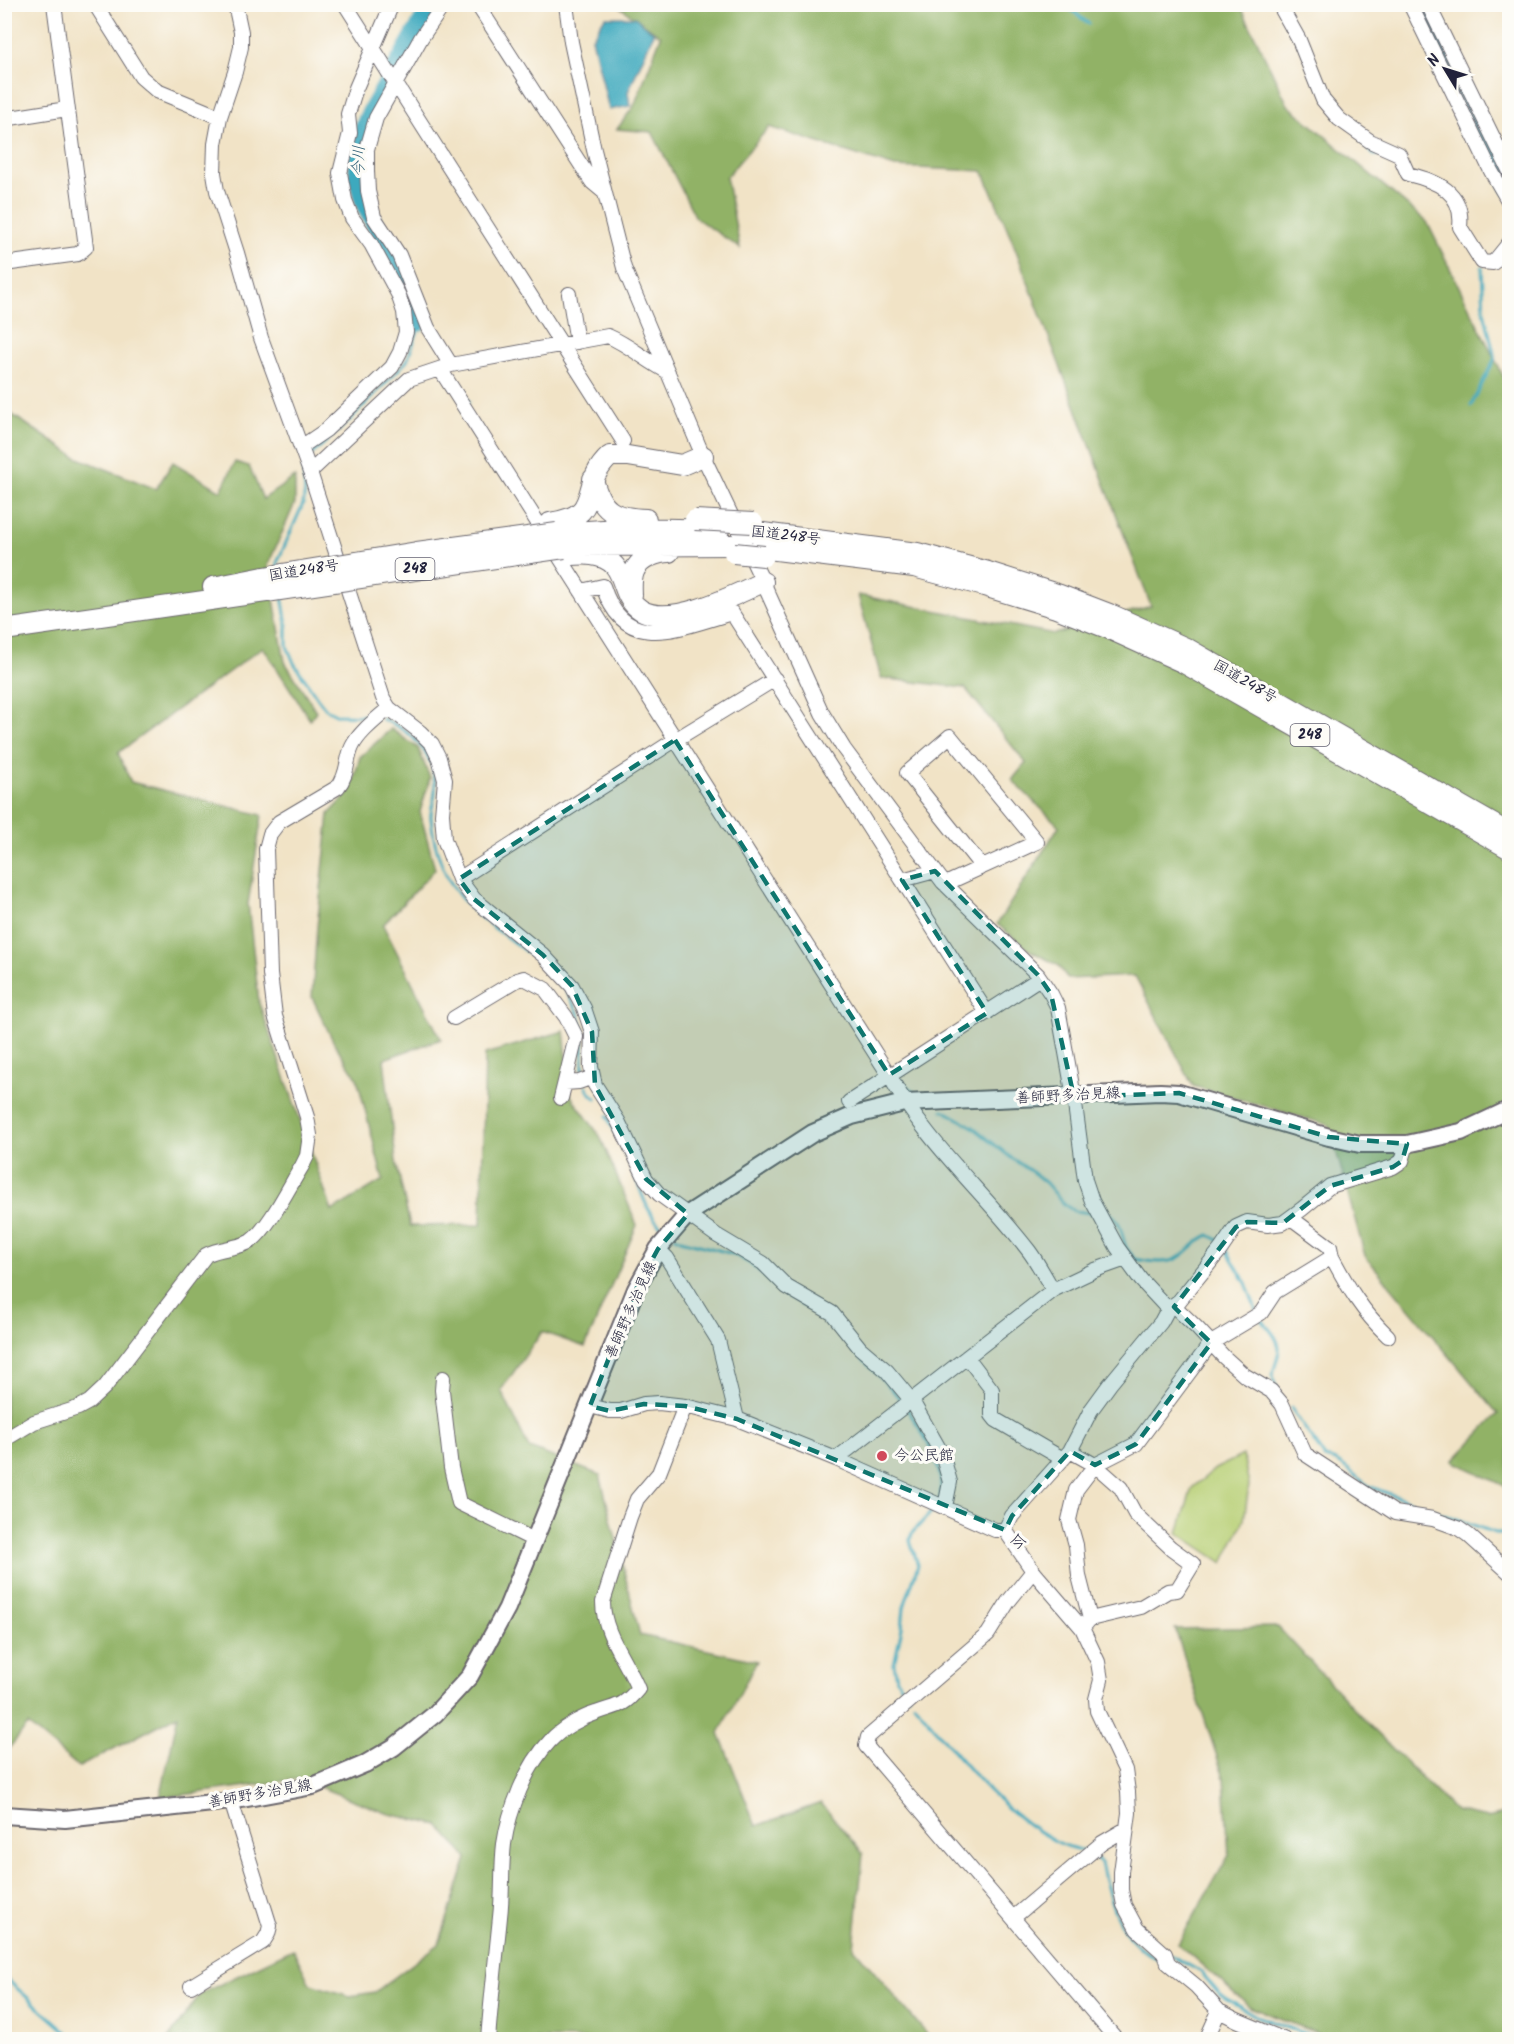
<svg xmlns="http://www.w3.org/2000/svg" width="1514" height="2044" font-family="Kalam,'Klee One',sans-serif">
  <style>
    .green { fill: #b7cf74; stroke: #6c7858; stroke-width: 1.5 }
    .forest { fill: #91b266; stroke: #5a6a50; stroke-width: 1.5 }
    .water { fill: #3ea9be; stroke: #30667c; stroke-width: 1.5 }
    .lines { fill: none; stroke-linecap: round; stroke-linejoin: round }
    .stream { stroke: #3ea9be; stroke-width: 3 }
    .river { stroke: #3ea9be; stroke-width: 18 }
    .minor-casing { stroke: #6a666c; stroke-width: 16 }
    .major-casing { stroke: #6a666c; stroke-width: 20 }
    .highway-casing { stroke: #6a666c; stroke-width: 22 }
    .minor { stroke: #fff; stroke-width: 14 }
    .major { stroke: #fff; stroke-width: 16 }
    .highway { stroke: #fff; stroke-width: 20 }
    .highway-bridge-casing { stroke: #6a666c; stroke-width: 22; stroke-linecap: butt }
    .highway-bridge { stroke: #fff; stroke-width: 20 }
    .marked { fill: #0f766e; fill-opacity: 0.2; stroke: #0f766e; stroke-width: 4.5; stroke-dasharray: 12 8; stroke-linejoin: round }
    .poi-dot { fill: #d1495b; stroke: #fdfcf7; stroke-width: 2 }
    .labels { text-anchor: middle; dominant-baseline: central; stroke-width: 6; stroke-linejoin: round; paint-order: stroke }
    .shield { fill: #fdfcf7; stroke: #646373; stroke-width: 1.5 }
    .shield-label { font-size: 14px; font-weight: bold; fill: #22223b }
    .street-label { font-size: 15px; fill: #22223b; stroke: #fdfcf7 }
    .poi-label { font-size: 15px; fill: #22223b; stroke: #fdfcf7; text-anchor: start }
    .water-label { font-size: 16px; font-style: italic; fill: #2f5f76; stroke: #fdfcf7 }
    .quarter-label { font-size: 18px; fill: #22223b; stroke: #fdfcf7 }
  </style>
  <rect width="100%" height="100%" fill="#fdfcf7"/>
  <filter id="ink" filterUnits="userSpaceOnUse"><feTurbulence type="fractalNoise" baseFrequency=".0167" numOctaves="2"/><feDisplacementMap in="SourceGraphic" scale="12" xChannelSelector="R" yChannelSelector="G"/><feConvolveMatrix kernelMatrix="1 2 1 2 8 2 1 2 1" color-interpolation-filters="sRGB"/></filter>
  <filter id="wash" filterUnits="userSpaceOnUse"><feTurbulence type="fractalNoise" baseFrequency=".008" numOctaves="4" result="noise"/><feDisplacementMap in="SourceGraphic" scale="24" xChannelSelector="R" yChannelSelector="G"/><feGaussianBlur stdDeviation="1.35" result="paint"/><feColorMatrix in="noise" values="0 0 0 0 0 0 0 0 0 0 0 0 0 0 0 0 0 1.4 0 .05"/><feComposite in="paint" operator="in"/></filter>
  <g filter="url(#wash)">
    <rect width="100%" height="100%" fill="#f1e3c6"/>
    <path class="green" d="M1243,1455L1249,1485L1244,1520L1223,1563L1178,1533L1192,1488L1215,1469Z"/>
    <path class="forest" d="M617,5H1240L1288,105L1427,222L1509,388V1488L1453,1461L1498,1414L1365,1256L1329,1125L1193,1086L1135,976L1068,979L1058,965L1029,950L997,924L1059,826L1012,780L1026,763L965,688L881,678L858,595L1054,634L1151,606L1012,240L983,171L895,167L769,127L726,177L740,248L696,218L652,132L617,129L634,106L661,36Z
      M11,414L76,457L156,489L173,462L221,491L235,462L249,466L263,499L295,477V503L268,565L285,662L316,711L310,720L263,647L118,753L131,782L262,815L248,904L259,1003L332,1211L383,1180L357,1078L334,1043L312,997L317,927L329,814L350,792L360,757L391,729L418,748L430,778L420,812L435,869L383,925L441,1039L384,1059L396,1161L410,1226L481,1225L485,1054L564,1031L571,1096L600,1136L637,1225L585,1347L542,1332L501,1390L529,1448L600,1475L640,1635L757,1661L719,1733L756,1826L821,1803L863,1854L854,1948L931,2039H168L200,1994L293,1949L310,1984L350,1996L375,1992L439,1944L467,1858L438,1825L389,1814L299,1779L160,1798L178,1715L79,1767L28,1725L5,1753L4,417Z
      M1278,1627L1373,1729L1455,1811L1487,1818L1509,1813V2039H1332L1250,2007L1178,1944L1229,1855L1224,1778L1175,1629Z"/>
    <path class="water" d="M605,17H635L654,33L628,92L630,106L609,110L592,38Z"/>
    <g class="lines">
      <path class="stream" d="M1064,4L1089,24
        M1363,143L1374,155L1387,154
        M448,369L469,402
        M1471,406L1495,358L1484,311L1482,267
        M310,456L347,423L407,361L417,333L418,323
        M278,568L277,563L303,504L305,491L303,470
        M282,596L287,625V646L294,663L318,699L326,709L338,715L373,716
        M382,719C414,731 437,756 435,791C435,800 430,809 431,818C433,842 441,869 454,888C475,921 519,942 548,970
        M563,985L577,1010L583,1028V1076
        M898,1078L914,1093
        M586,1085L589,1092L596,1098
        M943,1110L973,1127L1010,1157L1035,1174L1046,1183L1065,1205L1074,1211L1091,1213
        M607,1116C615,1132 623,1147 630,1163C640,1185 646,1218 667,1231
        M1103,1212C1122,1215 1120,1232 1126,1247C1128,1251 1132,1255 1135,1259C1148,1261 1166,1265 1178,1258C1190,1251 1196,1240 1209,1235L1220,1241
        M675,1237L681,1240L733,1254L753,1265L783,1294L830,1321
        M1226,1249L1246,1283L1256,1310
        M1261,1318C1267,1328 1277,1335 1279,1347C1280,1361 1267,1374 1277,1388
        M842,1336C860,1360 885,1377 902,1402
        M1291,1408L1325,1458C1345,1461 1354,1478 1371,1487L1495,1533H1510
        M907,1409C925,1436 946,1466 940,1499
        M908,1696L897,1679L894,1664L902,1628L904,1607L918,1565L910,1540L912,1533L935,1508
        M914,1703C956,1753 996,1810 1055,1841C1064,1846 1075,1848 1085,1852
        M1093,1857L1101,1863C1109,1896 1116,1933 1146,1952C1152,1955 1156,1959 1163,1959
        M1169,1957L1172,1956L1201,1972L1220,1995L1256,2016L1322,2040
        M4,1977L76,2040"/>
      <path class="river" d="M1421,4L1510,187
        M418,323L411,296L364,204L357,179L358,141L368,116L432,4"/>
    </g>
  </g>
  <g filter="url(#ink)">
    <g class="lines">
      <g class="minor-casing">
        <path id="minor" d="M95,4L141,77L157,91L220,117
          M235,4L241,32V47L235,72L220,117L215,144L214,173L217,191L237,253L261,338L310,472L383,698L389,708L420,732L432,744L439,758L445,780L442,814L444,839L459,879L474,899L543,955L572,986L584,1008L592,1032L591,1067L595,1085L618,1121L646,1179L659,1194L716,1235L763,1263L787,1287L832,1313L860,1348L887,1371L912,1401L942,1454L950,1482L945,1507
          M345,4L623,441
          M444,4L421,38L376,118L367,149V171L368,191L374,217L399,255L428,328L451,365
          M477,4L592,182L604,192
          M566,4L571,42L594,150L624,268L703,456L763,582L822,713L844,749L943,882L1038,975L1051,994L1058,1008L1074,1097L1085,1180L1092,1201L1117,1247L1141,1280L1168,1309
          M1279,4L1299,40L1323,100L1339,119L1370,141L1399,154L1408,174C1437,181 1464,192 1460,227L1482,262L1493,263L1510,242
          M1410,4L1491,171L1510,204
          M1428,4L1510,172
          M4,119L67,109
          M4,264L78,254L86,247L54,4
          M569,294L577,342
          M440,369L889,1075C926,1143 982,1190 1029,1251C1038,1263 1045,1277 1053,1290
          M301,447L326,430L392,367L400,352L406,332L404,312L398,294L371,244L352,218L345,200L340,173L350,133L348,114L356,88L392,4
          M310,472L409,379L451,365L608,336C629,345 647,361 668,372
          M581,591L603,586C625,656 680,627 732,613L987,1013
          M459,879L675,740L775,679
          M902,880L935,871
          M945,884L1037,842L950,736L907,773L982,867
          M454,1018L517,980L524,978L545,989L566,1017L576,1037L561,1098
          M565,1083L579,1082L593,1077
          M849,1102L1040,978
          M658,1249L667,1258L718,1340L737,1419
          M1332,1257C1349,1289 1362,1311 1388,1336
          M1173,1305L1197,1328L1224,1357L1244,1375L1271,1391L1282,1404L1305,1454L1395,1513L1433,1519L1458,1528L1468,1535L1510,1573
          M967,1357L992,1390V1415L996,1420L1063,1459
          M443,1378L442,1390L451,1468L459,1503L534,1540
          M590,1406L610,1411H621L644,1404L659,1403L685,1406L737,1419L836,1459L995,1530H1005
          M4,1440L34,1422L78,1408L89,1402L105,1387L206,1255C220,1247 239,1249 251,1241C269,1228 289,1187 302,1166L307,1156L310,1135L307,1117L275,1016L270,974L266,849L270,834L279,822L338,787C348,775 346,760 352,747C359,732 377,719 389,708
          M1070,1451L1095,1465L1121,1488L1135,1514L1171,1548L1193,1564L1177,1590L1168,1591L1141,1607L1090,1619L1085,1625
          M836,1459L1053,1290L1095,1270L1126,1259
          M1005,1530L1033,1571L1082,1628L1098,1662L1101,1680L1096,1699L1097,1711L1125,1770L1128,1792L1129,1813L1121,1872V1890L1124,1905L1137,1929L1165,1954L1168,1963L1196,1986L1219,2011L1237,2020L1285,2040
          M1005,1530L1012,1516L1070,1451L1091,1410L1110,1384L1161,1322L1168,1309L1179,1301L1221,1249L1236,1227L1247,1222L1268,1225L1283,1223L1302,1209L1330,1186L1393,1167L1402,1161L1407,1144
          M1033,1571L1008,1602L988,1634L868,1737L866,1746L1117,2040
          M1090,1619L1079,1576L1076,1545L1069,1520L1076,1490L1095,1465L1136,1444L1211,1343L1261,1313L1275,1292L1332,1257L1330,1247L1291,1218
          M1013,1918L1102,1843L1126,1829
          M191,1986L263,1942L268,1934L270,1926L231,1801
          M488,2040C491,1999 496,1958 500,1917C503,1893 501,1868 504,1844C509,1810 526,1766 550,1741C561,1729 580,1718 596,1713C617,1705 622,1708 638,1689C627,1661 603,1634 603,1602L630,1517L637,1499L659,1473L685,1406
          M1206,2040L1219,2011"/>
      </g>
      <g class="major-casing">
        <path id="major" d="M4,1815L65,1819L231,1801L313,1786L365,1764L394,1747L435,1714L470,1676L507,1608L636,1289L658,1249L688,1214L813,1133L852,1116L904,1103L1160,1092L1179,1093L1329,1137L1360,1144H1407L1461,1132L1510,1109"/>
      </g>
      <g class="highway-casing">
        <path id="highway" d="M593,479C601,512 614,518 646,519
          M550,523C606,515 576,487 610,456H628L682,465L703,456
          M755,532L917,553L988,572L1060,595L1112,615L1188,649L1510,834
          M557,533L634,528L719,530
          M581,546L732,545
          M760,548L914,567L984,586L1056,608L1107,628L1184,663L1510,849
          M569,555C577,555 585,554 592,555C631,560 616,595 641,610C671,628 735,595 763,582
          M213,587L264,577
          M632,595C631,577 632,565 649,557C656,554 661,552 669,552
          M4,630L266,592"/>
      </g>
      <use href="#minor" class="minor"/>
      <use href="#major" class="major"/>
      <use href="#highway" class="highway"/>
      <g class="highway-bridge-casing">
        <path id="highway-bridge" d="M695,520L753,523
          M734,553L764,556
          M264,577L417,552L557,533
          M266,592L564,548"/>
      </g>
      <use href="#highway-bridge" class="highway-bridge"/>
    </g>
  </g>
  <path class="marked" d="M675,740L889,1075L987,1013L902,880L935,871L1038,975L1051,994L1074,1097L1179,1093L1329,1137L1407,1144L1402,1161L1393,1167L1330,1186L1283,1223L1247,1222L1236,1227L1174,1307L1211,1343L1136,1444L1095,1465L1070,1451L1012,1516L1005,1530L737,1419L685,1406L644,1404L610,1411L590,1406L636,1289L658,1249L688,1214L646,1179L595,1085L592,1032L572,986L543,955L474,899L459,879Z"/>
  <circle class="poi-dot" cx="882" cy="1456" r="6"/>
  <g class="labels">
    <g class="shield">
      <rect x="395.5" y="558" width="39" height="22" rx="4.5"/>
      <rect x="1290.5" y="724" width="39" height="22" rx="4.5"/>
    </g>
    <g class="shield-label">
      <text x="415" y="569">248</text>
      <text x="1310" y="735">248</text>
    </g>
    <g class="street-label">
      <text transform="translate(786 536) rotate(7)">国道248号</text>
      <text transform="translate(304 571) rotate(-9)">国道248号</text>
      <text transform="translate(1245 682) rotate(30)">国道248号</text>
      <text transform="translate(1068 1096) rotate(-3)">善師野多治見線</text>
      <text transform="translate(631 1310) rotate(-66)">善師野多治見線</text>
      <text transform="translate(260 1794) rotate(-10)">善師野多治見線</text>
    </g>
    <g class="poi-label">
      <text x="894" y="1456">今公民館</text>
    </g>
    <g class="water-label">
      <text transform="translate(359 161) rotate(-88)">今川</text>
    </g>
    <g class="quarter-label">
      <text x="1018" y="1543">今</text>
    </g>
  </g>
  <rect width="1514" height="2044" fill="none" stroke="#fdfcf7" stroke-width="24"/>
  <g transform="translate(1445 69) rotate(308)" stroke="#fdfcf7" stroke-width="4.5" paint-order="stroke">
  <path d="M0-4.5L10 22L0 15L-10 22Z" fill="#22223b"/>
  <text y="-9" font-size="16" font-weight="bold" text-anchor="middle" fill="#22223b">N</text>
  </g>
</svg>
